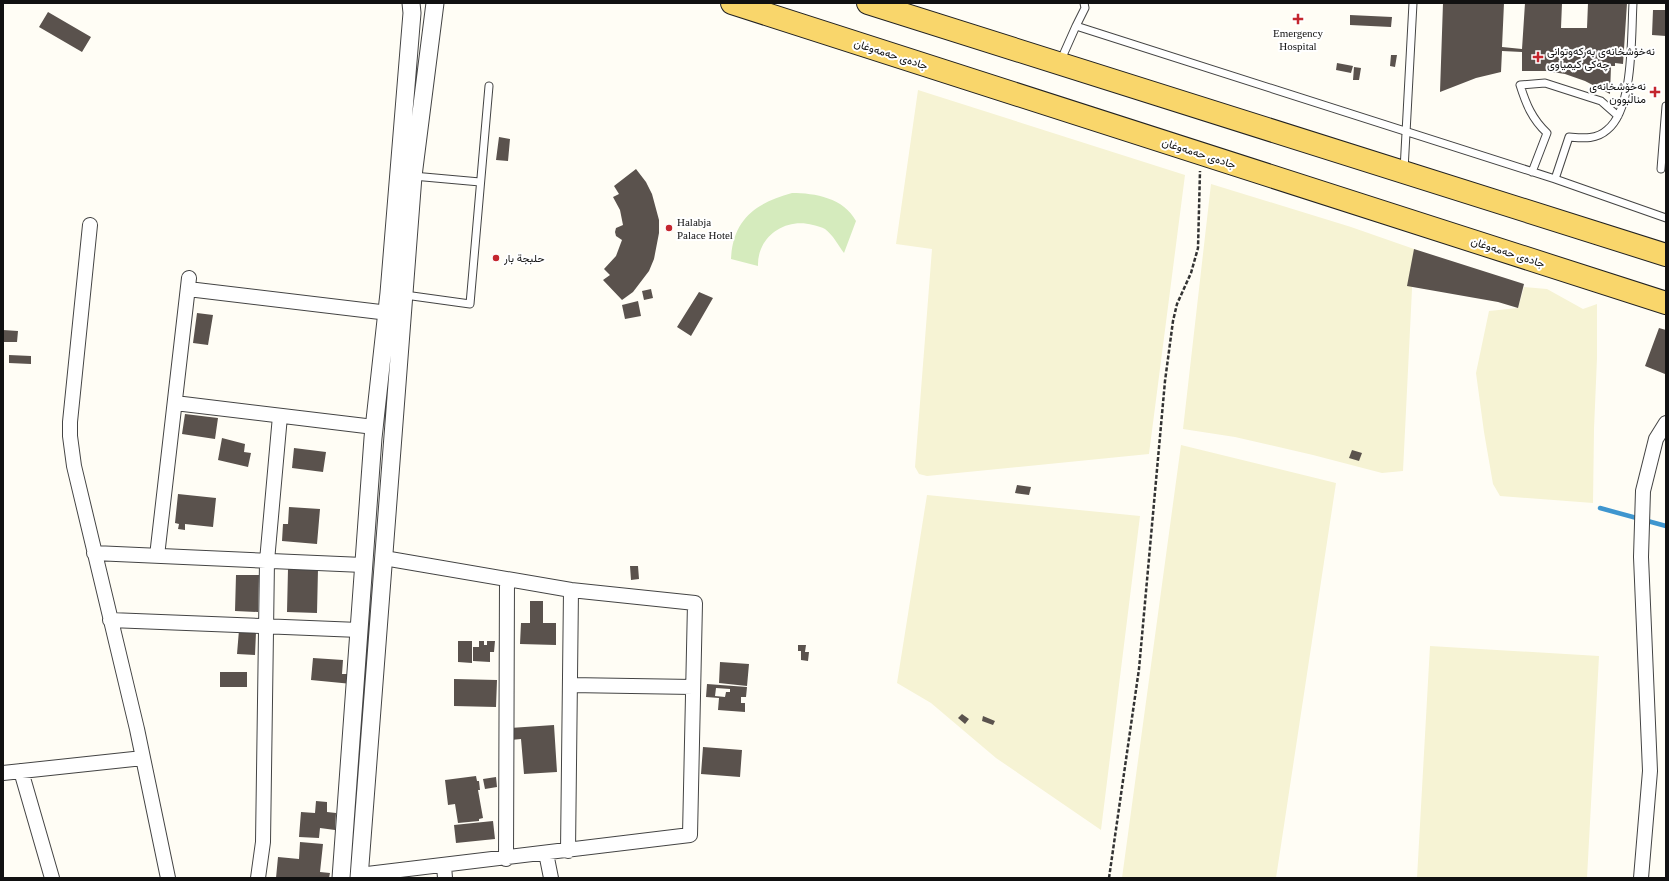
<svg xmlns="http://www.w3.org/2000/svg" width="1669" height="881" font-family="'Times New Roman',Vazirmatn,serif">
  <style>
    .farmland { fill: #f6f3d4 }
    .green { fill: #d5ebbd }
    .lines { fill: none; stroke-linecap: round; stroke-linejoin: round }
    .stream { stroke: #3f96cf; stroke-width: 4.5 }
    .building { fill: #5a524d; fill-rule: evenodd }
    .service-casing { stroke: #444; stroke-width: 9 }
    .minor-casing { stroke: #444; stroke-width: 16 }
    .tertiary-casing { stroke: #444; stroke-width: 19 }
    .primary-casing { stroke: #222; stroke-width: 24 }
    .path { stroke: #333; stroke-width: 2.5; stroke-dasharray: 4 2; stroke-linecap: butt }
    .service { stroke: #fff; stroke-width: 7 }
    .minor { stroke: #fff; stroke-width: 14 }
    .tertiary { stroke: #fff; stroke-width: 17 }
    .primary { stroke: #f9d66b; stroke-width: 22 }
    .poi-dot { fill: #c4262e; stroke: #fff; stroke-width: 1.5 }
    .labels { text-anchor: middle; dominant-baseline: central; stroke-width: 4; stroke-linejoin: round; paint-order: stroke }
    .poi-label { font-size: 11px; fill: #111; stroke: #fff; text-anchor: start }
    .street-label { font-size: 11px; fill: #111; stroke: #fff }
  </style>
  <rect width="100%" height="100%" fill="#fffdf5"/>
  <path class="farmland" d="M918,90L1185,175L1149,454L927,476L919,474L915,467L932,249L896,244Z
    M1211,184L1351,227L1414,249L1403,471L1382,473L1313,455L1235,437L1183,429Z
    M1524,287L1547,289L1583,309L1597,304V358L1594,429L1593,503L1500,496L1493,484L1484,432L1476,373L1489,311L1518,308Z
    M1181,445L1336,483L1276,878H1122Z
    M927,495L1140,516L1101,830L996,758L931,703L897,683Z
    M1430,646L1599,656L1587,878H1417Z"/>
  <path class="green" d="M792,193C815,193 844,198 856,221L844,253C838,245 833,235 825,229C822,227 817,226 813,225C785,217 757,237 758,266L731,259C733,219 756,203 792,193Z"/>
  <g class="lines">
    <path class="stream" d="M1600,508L1666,526"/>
  </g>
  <path class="building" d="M1443,3H1504L1502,47L1522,49L1525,3H1562L1561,28H1587L1588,3H1627L1623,64L1615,63V66H1611L1610,94L1585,81L1565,74L1546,71H1522V52L1502,51L1501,72L1476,78L1440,92Z
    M1653,10H1666V36L1652,35Z
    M48,12L91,37L82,52L39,27Z
    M1350,15L1392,17L1391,27L1350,25Z
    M1391,55H1397L1395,67L1390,66Z
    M1337,63L1353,66L1351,73L1336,70Z
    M1354,67L1361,68L1359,80H1353Z
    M499,137L510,139L508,161L496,160Z
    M636,169L646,182L652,194L659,220V233L654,259L649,271L633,292L622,300L603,280L610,275L604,269L616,256L622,240L616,236L615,232L616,228L623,225L620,210L613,197L619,194L614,186Z
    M1414,249L1524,284L1518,308L1498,302L1407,286Z
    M651,289L653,298L644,300L642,291Z
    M699,292L713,298L691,336L677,327Z
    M638,301L641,316L625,319L622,305Z
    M197,313L213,315L208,345L193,343Z
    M1659,328L1666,330L1665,374L1645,366Z
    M3,330L18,331L17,342H3Z
    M9,355L31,356V364L9,363Z
    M185,414L218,418L215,439L182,434Z
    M222,438L245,444L244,452L251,453L248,467L218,460Z
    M294,448L326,452L323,472L292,468Z
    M1352,450L1362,453L1359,461L1349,458Z
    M1017,485L1031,487L1029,495L1015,493Z
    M178,494L216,498L213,527L185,524V530L178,529L179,524L175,523Z
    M289,507L320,509L317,544L282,541L283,524H288Z
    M630,566H638L639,579L631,580Z
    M288,569H318L317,613L287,612Z
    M236,575H259L258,612L235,611Z
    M530,601H543V623H556V645L520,644L521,623H530Z
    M239,630L256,632L255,655L237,654Z
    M458,641H472V663L458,662Z
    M479,641H484V645H487V641H495L494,652H490V662L473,661V647H479Z
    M798,645H806L805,652H809L808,661L801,660V651H798Z
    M313,658L343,660L342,674H353L352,684L311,680Z
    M720,662L749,664L747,686L719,683Z
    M220,672H247V687H220Z
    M454,679L497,680L496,707L454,706Z
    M707,684L747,687L746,697H741V703H745V712L718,710L719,698L706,697ZM716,688L730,689V692H726L725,697L715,696Z
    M962,714L969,719L965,724L958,718Z
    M983,716L995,721L993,725L982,721Z
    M554,725L557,772L524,774L521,739L511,740L510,728Z
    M703,747L742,750L740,777L701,774Z
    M476,776L477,781H479L480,790H478L483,818L479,819V821L458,823L455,804L448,805L445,780Z
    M496,777L497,787L485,789L483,779Z
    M316,801L327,802V812L336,813L335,830L320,828L319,838L299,837L301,812L315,813Z
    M493,821L495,839L456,843L454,825Z
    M300,842L323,844L320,872L330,873L329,878H276L278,857L299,859Z"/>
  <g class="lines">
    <g class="service-casing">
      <path id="service" d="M1076,26L1085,8L1084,3
        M1060,62L1076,26L1555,179L1666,218
        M1661,169L1666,106
        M1404,170L1413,3
        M1532,172L1547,133C1532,119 1526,104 1520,85L1545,83L1601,101L1618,116
        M413,176L480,182
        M1555,179L1569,137C1582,138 1596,140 1607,130C1634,109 1631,36 1633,3
        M405,295L470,304L489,86"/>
    </g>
    <g class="minor-casing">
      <path id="minor" d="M90,225L70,422V436L74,466L137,729L168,878
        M188,289L397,314
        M175,403L374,427
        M94,553L363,565
        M157,556L189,278
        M110,620L359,630
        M570,685L693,687
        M21,771L52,878
        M3,773L143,758
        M568,851L571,590
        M546,853L551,878
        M506,859L507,580
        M444,866L445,878
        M359,875L690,835L695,603L571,590L384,558
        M258,878L263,842L267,561L280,416
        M1641,878L1650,771L1641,557L1643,491L1656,439L1666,423"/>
    </g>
    <g class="tertiary-casing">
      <path id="tertiary" d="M341,878L373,438L389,293L412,13L411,3
        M359,878L413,176L435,3"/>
    </g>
    <g class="primary-casing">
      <path id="primary" d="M732,3L1666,303
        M868,3L1666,255"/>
    </g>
    <path class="path" d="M1109,878L1139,669L1165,381L1173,321L1177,304L1191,273L1198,248L1200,171"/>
    <use href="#service" class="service"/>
    <use href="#minor" class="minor"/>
    <use href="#tertiary" class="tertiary"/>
    <use href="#primary" class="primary"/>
  </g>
  <g class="poi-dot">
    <path d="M1296 13h4v4h4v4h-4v4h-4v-4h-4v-4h4z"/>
    <path d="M1536 51h4v4h4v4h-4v4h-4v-4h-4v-4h4z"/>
    <path d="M1653 86h4v4h4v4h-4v4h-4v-4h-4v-4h4z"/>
    <circle cx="669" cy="228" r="4"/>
    <circle cx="496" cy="258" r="4"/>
  </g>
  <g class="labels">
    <g class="poi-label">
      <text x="1298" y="33" text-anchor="middle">Emergency<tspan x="1298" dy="13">Hospital</tspan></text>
      <text x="1547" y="51">نەخۆشخانەی بەرکەوتوانی<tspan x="1547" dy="13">چەکی کیمیاوی</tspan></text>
      <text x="1646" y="86" text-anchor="end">نەخۆشخانەی<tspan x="1646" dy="13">مناڵبوون</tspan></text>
      <text x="677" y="222">Halabja<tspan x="677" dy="13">Palace Hotel</tspan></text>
      <text x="504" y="258">حلبجة بار</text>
    </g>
    <g class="street-label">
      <text transform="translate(891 54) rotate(18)">جادەی حەمەوغان</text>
      <text transform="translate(1199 153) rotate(18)">جادەی حەمەوغان</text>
      <text transform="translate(1508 252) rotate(18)">جادەی حەمەوغان</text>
    </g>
  </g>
  <rect width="1669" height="881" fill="none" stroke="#111111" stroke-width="8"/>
</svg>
